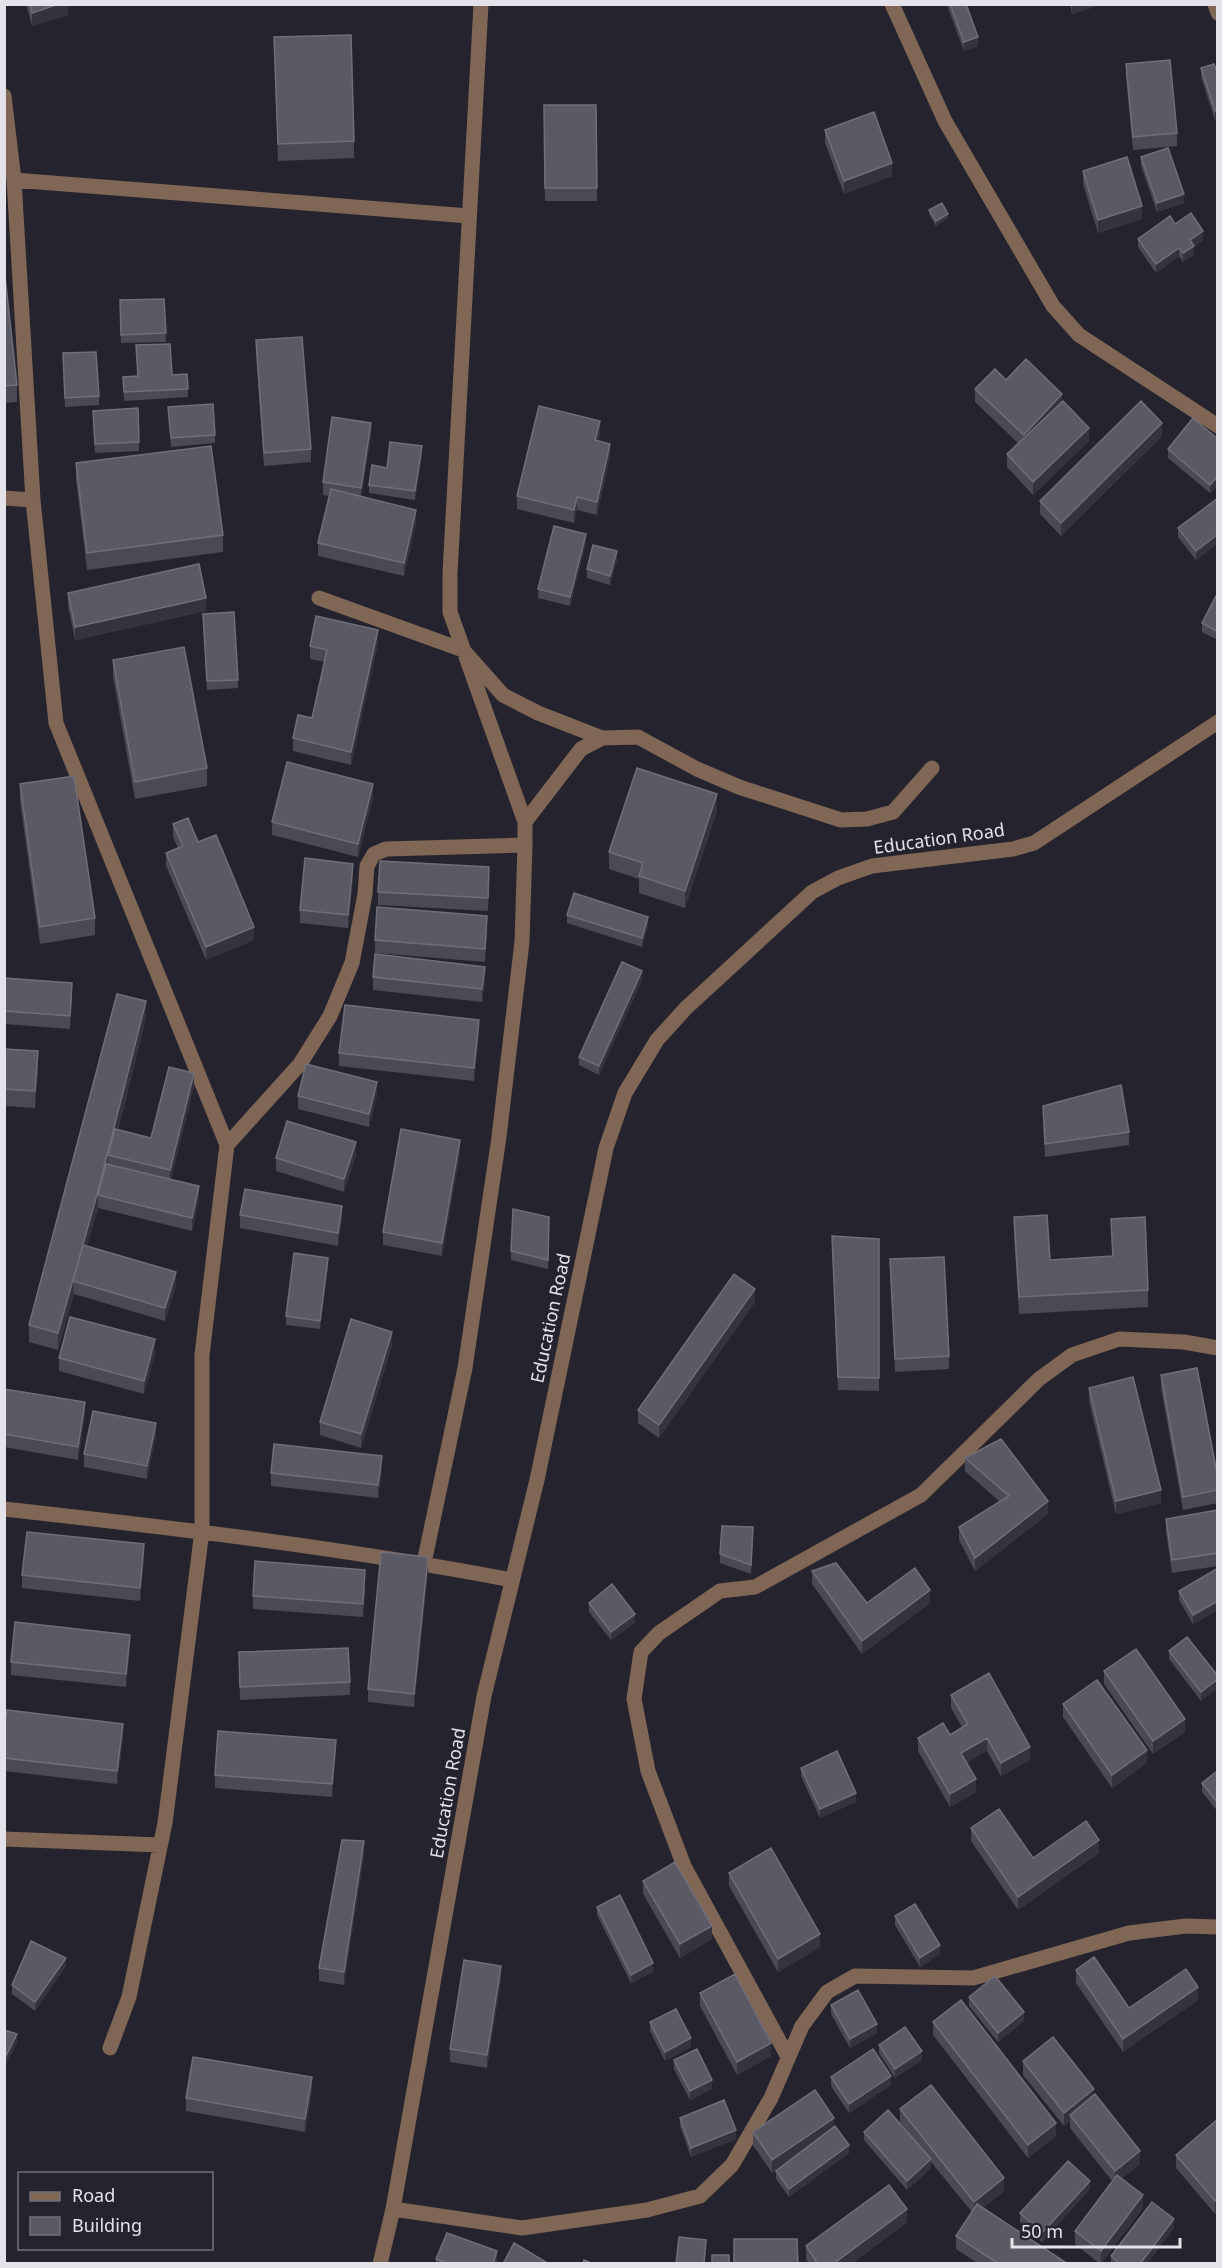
<svg xmlns="http://www.w3.org/2000/svg" width="1222" height="2268" font-family="'Noto Sans',sans-serif">
  <style>
    .lines { fill: none; stroke-linecap: round; stroke-linejoin: round }
    .minor { stroke: #7f6655; stroke-width: 15 }
    .wall { fill: #4a4954 }
    .shaded-wall { fill: #34333e }
    .building { fill: #5a5964; stroke: #706f79; stroke-width: 1.5 }
    .labels { text-anchor: middle; dominant-baseline: central; stroke-width: 4.5; stroke-linejoin: round; paint-order: stroke }
    .street-label { font-size: 18px; fill: #e4e3ea; stroke: #25242e }
  </style>
  <rect width="100%" height="100%" fill="#25242e"/>
  <g class="lines">
    <path class="minor" d="M892,4L945,121L1053,306L1079,335L1218,426
      M1215,4L1218,13
      M4,96L14,180L33,500L56,723L227,1145L202,1355V1531L165,1823L129,1997L110,2048
      M14,180L469,216
      M4,498L33,500
      M319,598L463,650L503,695L538,713L602,738
      M525,822L581,749L602,738L638,737L697,769L739,787L841,820L867,819L893,812L932,768
      M227,1145L300,1064L330,1016L352,963L365,894L367,866L374,854L386,849L525,845
      M4,1509C175,1528 344,1548 512,1580
      M424,1563L465,1368L499,1137L522,942L525,845V822L450,612V573L481,4
      M4,1839L160,1845
      M788,2057L684,1866L648,1771L634,1699L641,1652L659,1633L720,1591L755,1587L921,1495L1039,1379L1072,1355L1119,1339L1184,1342L1218,1348
      M393,2209L522,2228L647,2210L700,2196L732,2165L771,2098L802,2026L827,1992L855,1976L973,1978L1129,1933L1186,1926L1218,1927
      M380,2264L393,2209L484,1696L537,1480L606,1148L625,1093L657,1040L686,1008L812,892L838,878L872,866L1013,849L1034,843L1218,722"/>
  </g>
  <path class="wall" d="M26,4H68V15L32,26Z
    M948,4H966L978,46L964,51L948,8Z
    M1070,4H1100V5L1072,14Z
    M274,37L354,141V158L278,161Z
    M1126,64L1177,133V146L1133,150L1126,77Z
    M1201,68L1218,74V119L1215,120L1201,77Z
    M544,105H596L597,201H545Z
    M825,130L892,176L844,194L825,143Z
    M1141,157L1184,203L1157,212L1141,166Z
    M1083,171L1142,219L1098,233L1083,184Z
    M929,210L948,218L936,226L929,214Z
    M1175,224L1203,240L1194,247V255L1183,262L1179,256L1156,273L1138,247V239Z
    M4,267L17,385V402L4,403Z
    M164,299L166,342L121,343L120,300Z
    M256,340L311,449V462L264,466L256,353Z
    M63,362L99,396V405L65,407Z
    M187,374L188,397L124,401L123,377Z
    M1006,380L1062,401L1089,441L1033,495L1007,467V454L1018,443L975,402V389Z
    M168,407L215,435V443L171,447Z
    M93,419L139,442V451L95,453Z
    M600,434L598,441L610,457L597,515L577,510L574,523L517,509V496Z
    M371,436L361,497L416,523L404,576L318,556V543L329,496L323,495V482Z
    M1162,436L1061,536L1040,514V501Z
    M1218,439V485L1210,493L1168,458V449Z
    M422,455L415,500L369,493V485L387,468Z
    M76,463L223,535V552L87,570L76,480Z
    M1218,498V543L1196,560L1178,537V528Z
    M586,543L570,606L538,598V589Z
    M617,560L610,585L587,578V569Z
    M68,593L206,611L75,640L68,606Z
    M1218,597V640L1202,632V623Z
    M203,614L238,680V688L207,690Z
    M378,643L351,765L293,751V738L312,718L325,662L310,659V646Z
    M113,660L207,768V786L135,799L113,677Z
    M20,784L95,918V935L40,944L20,801Z
    M373,797L358,857L272,835V822Z
    M717,811L685,908L639,893V879L609,869V852Z
    M173,824L254,940L206,960L166,866V853L178,848L173,837Z
    M353,877L348,928L300,923V910Z
    M489,880L488,911L378,905V892Z
    M567,915L648,926L642,947L567,923Z
    M487,929L485,962L375,953V940Z
    M373,977L485,980L482,1002L373,990Z
    M4,978L72,996L70,1029L4,1024Z
    M642,980L599,1075L579,1065V1057Z
    M146,1018L118,1130L151,1138L194,1086L171,1179L199,1200L192,1231L98,1208L87,1246L176,1285L165,1321L74,1294L58,1350L29,1342V1325Z
    M479,1034L474,1081L339,1066V1053Z
    M4,1049L38,1068L35,1108L4,1106Z
    M377,1095L369,1127L298,1109V1096Z
    M1043,1106L1129,1132V1145L1045,1157Z
    M460,1153L442,1256L383,1245V1232Z
    M356,1155L344,1192L276,1171V1158Z
    M240,1215L342,1219L338,1246L240,1228Z
    M549,1217L548,1269L511,1260V1251Z
    M1014,1217L1050,1260L1112,1257L1111,1219L1148,1290V1307L1019,1314L1014,1234Z
    M832,1236L879,1239V1391L838,1390Z
    M890,1259L949,1356V1369L895,1372Z
    M328,1266L320,1329L286,1325V1316Z
    M755,1302L659,1438L638,1423V1410Z
    M392,1345L361,1448L320,1435V1422Z
    M155,1352L144,1394L59,1371V1358Z
    M1161,1375L1218,1479V1503L1183,1510L1161,1388Z
    M1089,1388L1161,1503L1116,1514L1089,1401Z
    M4,1389L85,1415L78,1460L4,1447Z
    M156,1436L147,1479L84,1467V1454Z
    M965,1458L1048,1514L975,1571L959,1540V1527L1000,1502L965,1471Z
    M382,1469L378,1498L271,1486V1473Z
    M1218,1510V1566L1172,1573L1166,1532V1519Z
    M753,1536L751,1574L720,1563V1554Z
    M144,1557L140,1601L22,1588V1575Z
    M1218,1568V1610L1193,1624L1179,1600V1591Z
    M428,1570L414,1707L368,1702V1689Z
    M812,1571L867,1603H930L862,1654L812,1584Z
    M365,1583L363,1617L253,1609V1596Z
    M589,1603L635,1623L611,1640L589,1612Z
    M130,1648L126,1687L11,1675V1662Z
    M1169,1651L1218,1676L1201,1701L1169,1659Z
    M239,1652L350,1682V1695L240,1700Z
    M1104,1671L1185,1732L1153,1754L1104,1684Z
    M951,1695L1030,1760L1001,1776L987,1751L966,1763L976,1792L950,1807L918,1751V1738L950,1735L962,1727L951,1708Z
    M1063,1704L1147,1763L1112,1788L1063,1717Z
    M4,1730L123,1737L117,1784L4,1771Z
    M336,1753L332,1797L215,1788V1775Z
    M801,1768L856,1802L820,1818L801,1776Z
    M1218,1774V1812L1202,1792V1783Z
    M971,1828L1033,1858L1099,1853L1018,1910L971,1841Z
    M364,1854L344,1985L319,1981V1968Z
    M729,1873L820,1947L778,1972L729,1886Z
    M643,1881L712,1939L680,1958L643,1894Z
    M597,1907L653,1972L631,1983L597,1915Z
    M895,1916L940,1954L920,1967L895,1925Z
    M66,1966L35,2011L12,1994V1985Z
    M1076,1970L1129,2008L1198,2000L1123,2052L1076,1983Z
    M501,1980L487,2068L450,2062V2049Z
    M700,1993L771,2056L737,2075L700,2006Z
    M969,1997L1024,2021L998,2042L969,2006Z
    M831,2005L877,2033L850,2048L831,2014Z
    M650,2022L691,2047L665,2061L650,2031Z
    M933,2022L1056,2136L1028,2158L933,2035Z
    M879,2045L922,2060L895,2078L879,2053Z
    M674,2060L712,2089L690,2100L674,2069Z
    M1023,2061L1094,2095L1140,2164L1121,2179L1143,2208L1101,2264H1100L1075,2244V2231L1112,2181L1070,2128V2121L1064,2126L1023,2075Z
    M831,2077L891,2085L849,2113L831,2086Z
    M312,2090L305,2132L186,2111V2098Z
    M900,2109L1004,2191L983,2208L1068,2264H979L956,2249V2236L972,2212L931,2162V2168L907,2190L864,2140V2132L912,2137L900,2122Z
    M680,2118L736,2139L691,2157L680,2126Z
    M1218,2119V2211L1215,2214L1176,2168V2155Z
    M834,2127L849,2153L789,2197L776,2179V2171L772,2173L753,2145V2132Z
    M1090,2189L1042,2242L1020,2222V2213Z
    M907,2222L851,2264H809L806,2259V2246Z
    M1174,2228L1147,2264H1111V2256Z
    M436,2259H497L496,2264H436Z"/>
  <path class="shaded-wall" d="M59,4H68V15L32,26V13Z
    M1072,4H1100V5L1072,14Z
    M978,37V46L964,51V42Z
    M1218,110V119L1215,120V111Z
    M892,163V176L844,194V181Z
    M1184,194V203L1157,212V203Z
    M1142,206V219L1098,233V220Z
    M948,214V218L936,226V221Z
    M1203,231V240L1194,247V255L1183,262V253L1190,240Z
    M1179,248V256L1156,273V264Z
    M1062,394V407L1024,448V435Z
    M600,421V434L595,453V440Z
    M371,423V436L361,501V488Z
    M1162,423V436L1061,536V523Z
    M1089,428V441L1033,495V482Z
    M610,444V457L597,515V502Z
    M422,446V455L415,500V491Z
    M1218,476V485L1210,493V485Z
    M577,497V510L574,523V510Z
    M416,510V523L404,576V563Z
    M586,534V543L570,606V597Z
    M1218,534V543L1196,560V551Z
    M617,551V560L610,585V576Z
    M206,598V611L75,640V627Z
    M378,630V643L351,765V752Z
    M373,784V797L358,857V844Z
    M717,794V811L685,908V891Z
    M353,864V877L348,928V915Z
    M487,916V929L485,962V949Z
    M648,917V926L642,947V938Z
    M254,927V940L206,960V947Z
    M485,967V980L482,1002V989Z
    M642,971V980L599,1075V1066Z
    M72,983V996L70,1029V1016Z
    M146,1001V1018L111,1156L108,1155V1168L98,1195V1208L77,1282L73,1281L74,1294L58,1350V1333Z
    M479,1020V1034L474,1081V1068Z
    M38,1051V1068L35,1108V1091Z
    M194,1073V1086L170,1183V1170Z
    M377,1082V1095L369,1127V1114Z
    M460,1140V1153L442,1256V1243Z
    M356,1142V1155L344,1192V1179Z
    M199,1186V1200L192,1231V1218Z
    M342,1206V1219L338,1246V1233Z
    M328,1258V1266L320,1329V1321Z
    M176,1272V1285L165,1321V1308Z
    M755,1289V1302L659,1438V1425Z
    M392,1332V1345L361,1448V1434Z
    M155,1339V1352L144,1394V1381Z
    M85,1402V1415L78,1460V1447Z
    M156,1423V1436L147,1479V1466Z
    M382,1456V1469L378,1498V1485Z
    M1161,1490V1503L1116,1514V1501Z
    M1048,1501V1514L975,1571V1558Z
    M144,1544V1557L140,1601V1588Z
    M428,1557V1570L414,1707V1694Z
    M365,1570V1583L363,1617V1604Z
    M930,1590V1603L862,1654V1641Z
    M1218,1601V1610L1193,1624V1615Z
    M635,1614V1623L611,1640V1632Z
    M130,1635V1648L126,1687V1674Z
    M1218,1679V1688L1201,1701V1692Z
    M1185,1719V1732L1153,1754V1741Z
    M123,1724V1737L117,1784V1771Z
    M987,1738V1751L961,1766V1753Z
    M336,1740V1753L332,1797V1784Z
    M1030,1747V1760L1001,1776V1763Z
    M1147,1750V1763L1112,1788V1775Z
    M976,1779V1792L950,1807V1794Z
    M856,1793V1802L820,1818V1809Z
    M1099,1840V1853L1018,1910V1897Z
    M364,1841V1854L344,1985V1972Z
    M712,1926V1939L680,1958V1944Z
    M820,1934V1947L778,1972V1959Z
    M940,1945V1954L920,1967V1958Z
    M66,1958V1966L35,2011V2002Z
    M653,1963V1972L631,1983V1975Z
    M501,1966V1980L487,2068V2055Z
    M1198,1987V2000L1123,2052V2039Z
    M1024,2012V2021L998,2042V2033Z
    M877,2024V2033L850,2048V2039Z
    M17,2034V2043L4,2069V2060Z
    M691,2038V2047L665,2061V2052Z
    M771,2043V2056L737,2075V2062Z
    M922,2051V2060L895,2078V2069Z
    M891,2076V2085L849,2113V2104Z
    M312,2077V2090L305,2132V2119Z
    M712,2080V2089L690,2100V2091Z
    M1094,2089V2102L1070,2115V2121L1064,2126V2113Z
    M834,2118V2131L772,2173V2160Z
    M1056,2123V2136L1028,2158V2145Z
    M736,2130V2139L691,2157V2148Z
    M849,2145V2153L789,2197V2189Z
    M1140,2151V2164L1115,2184V2171Z
    M931,2159V2168L907,2190V2181Z
    M1004,2178V2191L974,2215V2202Z
    M1090,2181V2189L1042,2242V2233Z
    M1143,2195V2208L1101,2264V2251Z
    M1218,2198V2211L1215,2214V2201Z
    M907,2209V2222L851,2264H833Z
    M1174,2219V2228L1147,2264H1140Z
    M497,2251V2259L496,2264H493Z"/>
  <path class="building" d="M30,4H59L32,13Z
    M950,4H966L978,37L964,42Z
    M351,35L354,141L278,144L274,37Z
    M1170,60L1177,133L1133,137L1126,64Z
    M1214,64L1218,74V110L1215,111L1201,68Z
    M544,105H596L597,188H545Z
    M874,112L892,163L844,181L825,130Z
    M1168,148L1184,194L1157,203L1141,157Z
    M1127,157L1142,206L1098,220L1083,171Z
    M942,203L948,214L936,221L929,210Z
    M1191,213L1203,231L1190,240L1194,246L1183,253L1179,248L1156,264L1138,239L1170,216L1175,224Z
    M4,267L17,385L4,386Z
    M164,299L166,333L121,335L120,300Z
    M302,337L311,449L264,453L256,340Z
    M170,344L172,375L187,374L188,389L124,392L123,377L138,376L136,345Z
    M96,352L99,396L65,398L63,353Z
    M1026,359L1062,394L1024,435L975,389L995,369L1006,380Z
    M1063,401L1089,428L1033,482L1007,454Z
    M1141,401L1162,423L1061,523L1040,501Z
    M213,404L215,435L171,438L168,407Z
    M539,406L600,421L595,440L610,444L597,502L577,497L574,510L517,496Z
    M138,408L139,442L95,444L93,411Z
    M332,417L371,423L361,488L323,482Z
    M1193,418L1218,439V476L1210,485L1168,449Z
    M390,442L422,446L415,491L369,485L372,465L387,468Z
    M211,446L223,535L87,553L76,463Z
    M331,489L416,510L404,563L318,543Z
    M1218,498V534L1196,551L1178,528Z
    M554,526L586,534L570,597L538,589Z
    M593,545L617,551L610,576L587,569Z
    M199,564L206,598L75,627L68,593Z
    M1216,596L1218,597V632L1202,623Z
    M234,612L238,680L207,681L203,614Z
    M316,616L378,630L351,752L293,738L298,715L312,718L327,650L310,646Z
    M184,647L207,768L135,782L113,660Z
    M287,762L373,784L358,844L272,822Z
    M637,768L717,794L685,891L639,876L643,863L609,852Z
    M74,776L95,918L40,927L20,784Z
    M188,818L198,842L216,835L254,927L206,947L166,853L183,846L173,824Z
    M305,858L353,864L348,915L300,910Z
    M380,861L489,867L488,898L378,892Z
    M574,893L648,917L642,938L567,915Z
    M377,907L487,916L485,949L375,940Z
    M375,954L485,967L482,989L373,977Z
    M622,962L642,971L599,1066L579,1057Z
    M4,978L72,983L70,1016L4,1011Z
    M117,994L146,1001L98,1191L58,1333L29,1325Z
    M345,1005L479,1020L474,1068L339,1053Z
    M4,1049L38,1051L35,1091L4,1089Z
    M306,1064L377,1082L369,1114L298,1096Z
    M169,1067L194,1073L170,1170L108,1155L115,1129L151,1138Z
    M1121,1085L1129,1132L1045,1144L1043,1106Z
    M287,1121L356,1142L344,1179L276,1158Z
    M401,1129L460,1140L442,1243L383,1232Z
    M106,1164L199,1186L192,1218L98,1195Z
    M245,1189L342,1206L338,1233L240,1215Z
    M513,1209L549,1217L548,1260L511,1251Z
    M1047,1215L1050,1260L1113,1256L1111,1219L1145,1217L1148,1290L1019,1297L1014,1217Z
    M832,1236L879,1239V1378L838,1377Z
    M83,1245L176,1272L165,1308L73,1281Z
    M294,1253L328,1258L320,1321L286,1316Z
    M944,1257L949,1356L895,1359L890,1259Z
    M734,1274L755,1289L659,1425L638,1410Z
    M70,1317L155,1339L144,1381L59,1358Z
    M351,1319L392,1332L361,1434L320,1422Z
    M1197,1368L1218,1479V1490L1183,1497L1161,1375Z
    M1133,1377L1161,1490L1116,1501L1089,1388Z
    M4,1389L85,1402L78,1447L4,1434Z
    M93,1411L156,1423L147,1466L84,1454Z
    M1001,1439L1048,1501L975,1558L959,1527L1009,1496L965,1458Z
    M274,1444L382,1456L378,1485L271,1473Z
    M1218,1510V1553L1172,1560L1166,1519Z
    M722,1526L753,1527L751,1565L720,1554Z
    M27,1532L144,1544L140,1588L22,1575Z
    M381,1552L428,1557L414,1694L368,1689Z
    M255,1561L365,1570L363,1604L253,1596Z
    M836,1563L867,1603L915,1568L930,1590L862,1641L812,1571Z
    M1218,1568V1601L1193,1615L1179,1591Z
    M612,1584L635,1614L611,1632L589,1603Z
    M15,1622L130,1635L126,1674L11,1662Z
    M1187,1637L1218,1676V1679L1201,1692L1169,1651Z
    M348,1648L350,1682L240,1687L239,1652Z
    M1136,1649L1185,1719L1153,1741L1104,1671Z
    M989,1673L1030,1747L1001,1763L987,1738L961,1753L976,1779L950,1794L918,1738L943,1723L950,1735L968,1724L951,1695Z
    M1097,1680L1147,1750L1112,1775L1063,1704Z
    M7,1710L123,1724L117,1771L4,1758V1730Z
    M218,1731L336,1740L332,1784L215,1775Z
    M837,1751L856,1793L820,1809L801,1768Z
    M1216,1772L1218,1774V1803L1202,1783Z
    M999,1809L1033,1858L1086,1821L1099,1840L1018,1897L971,1828Z
    M342,1840L364,1841L344,1972L319,1968Z
    M771,1848L820,1934L778,1959L729,1873Z
    M675,1862L712,1926L680,1944L643,1881Z
    M620,1895L653,1963L631,1975L597,1907Z
    M915,1904L940,1945L920,1958L895,1916Z
    M31,1941L66,1958L35,2002L12,1985Z
    M1094,1957L1129,2008L1186,1969L1198,1987L1123,2039L1076,1970Z
    M464,1960L501,1966L487,2055L450,2049Z
    M735,1974L771,2043L737,2062L700,1993Z
    M995,1976L1024,2012L998,2033L969,1997Z
    M858,1990L877,2024L850,2039L831,2005Z
    M961,2000L1056,2123L1028,2145L933,2022Z
    M676,2009L691,2038L665,2052L650,2022Z
    M905,2027L922,2051L895,2069L879,2045Z
    M4,2030L17,2034L4,2060Z
    M1053,2037L1094,2089L1064,2113L1023,2061Z
    M697,2049L712,2080L690,2091L674,2060Z
    M873,2049L891,2076L849,2104L831,2077Z
    M193,2057L312,2077L305,2119L186,2098Z
    M931,2085L1004,2178L974,2202L900,2109Z
    M815,2090L834,2118L772,2160L753,2132Z
    M1095,2094L1140,2151L1115,2171L1070,2115Z
    M724,2100L736,2130L691,2148L680,2118Z
    M888,2110L931,2159L907,2181L864,2132Z
    M1218,2119V2198L1215,2201L1176,2155Z
    M835,2126L849,2145L789,2189L776,2171Z
    M1068,2161L1090,2181L1042,2233L1020,2213Z
    M1117,2175L1143,2195L1101,2251L1075,2231Z
    M889,2185L907,2209L833,2264H818L806,2246Z
    M1152,2202L1174,2219L1140,2264H1120L1111,2256Z
    M977,2204L1068,2264H999L956,2236Z
    M447,2233L497,2251L493,2264H449L436,2259Z
    M679,2237L706,2240L704,2264H676Z
    M734,2239H797L798,2264H734Z
    M514,2243L549,2264H503Z
    M712,2255H729V2264H712Z
    M584,2260L593,2264H583Z"/>
  <g class="labels">
    <g class="street-label">
      <text transform="translate(939 838) rotate(-8)">Education Road</text>
      <text transform="translate(550 1318) rotate(-78)">Education Road</text>
      <text transform="translate(447 1793) rotate(-80)">Education Road</text>
    </g>
  </g>
  <rect width="1222" height="2268" fill="none" stroke="#e4e3ea" stroke-width="12"/>
  <rect x="18" y="2172" width="195" height="78" fill="#25242e" stroke="#717079" stroke-width="1.5"/>
  <rect x="30" y="2192" width="30" height="9" fill="#7f6655" stroke="#717079" stroke-width="1.5"/>
  <text x="72" y="2202" font-size="18" fill="#e4e3ea">Road</text>
  <rect x="30" y="2217" width="30" height="18" fill="#5a5964" stroke="#717079" stroke-width="1.5"/>
  <text x="72" y="2232" font-size="18" fill="#e4e3ea">Building</text>
  <path d="M1012 2238v9h168v-9" fill="none" stroke="#e4e3ea" stroke-width="3"/>
  <text x="1021" y="2238" font-size="18" fill="#e4e3ea" stroke="#25242e" stroke-width="4.5" paint-order="stroke">50 m</text>
</svg>
